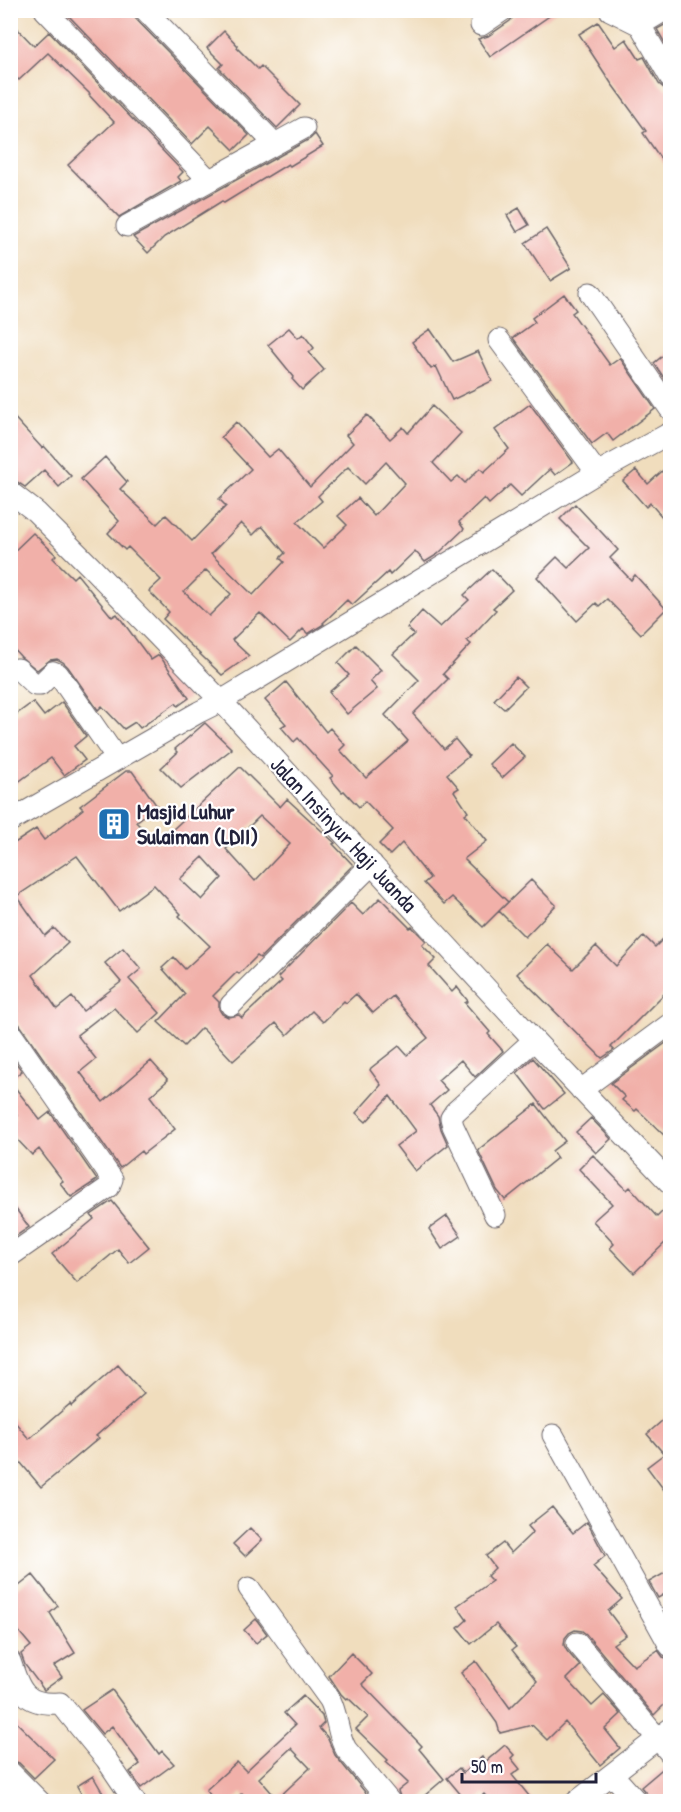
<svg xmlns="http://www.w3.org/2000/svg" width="681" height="1812" font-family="'Patrick Hand',sans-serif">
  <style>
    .building { fill: #f1b0a9; fill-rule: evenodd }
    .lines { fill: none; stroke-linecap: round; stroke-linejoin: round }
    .minor-casing { stroke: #6a6368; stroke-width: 23 }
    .minor { stroke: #fff; stroke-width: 21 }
    .labels { text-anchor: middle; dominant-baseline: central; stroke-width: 4.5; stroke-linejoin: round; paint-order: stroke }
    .poi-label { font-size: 22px; font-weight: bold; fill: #22223b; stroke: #fff; text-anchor: start }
    .street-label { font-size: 22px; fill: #22223b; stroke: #fff }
  </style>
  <rect width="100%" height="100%" fill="#fff"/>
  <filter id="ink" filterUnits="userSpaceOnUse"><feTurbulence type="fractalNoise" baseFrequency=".0167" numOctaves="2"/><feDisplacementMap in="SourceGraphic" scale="12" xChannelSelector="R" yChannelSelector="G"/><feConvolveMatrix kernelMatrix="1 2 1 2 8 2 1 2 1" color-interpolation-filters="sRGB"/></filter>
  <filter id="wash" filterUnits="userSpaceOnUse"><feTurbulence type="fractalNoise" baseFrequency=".008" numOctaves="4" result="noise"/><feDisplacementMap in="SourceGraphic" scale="24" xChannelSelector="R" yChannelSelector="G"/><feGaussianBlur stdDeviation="1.35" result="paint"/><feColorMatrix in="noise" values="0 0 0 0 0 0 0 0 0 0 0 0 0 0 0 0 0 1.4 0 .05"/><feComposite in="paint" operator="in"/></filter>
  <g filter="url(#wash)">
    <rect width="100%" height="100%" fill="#f0ddbd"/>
    <g id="blocks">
      <path class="building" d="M71,10H133L136,19L249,135L234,150L210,126L192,144L67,14Z
        M516,10H558L490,57L478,39L488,36L510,21L514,16Z
        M10,21L34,46L49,32L183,172L178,177L181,181L119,217L68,165L114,122L89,95L90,94L48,53L19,80L10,72Z
        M598,22L615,47L626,39L639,59L644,57L659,84L664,88L670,90V172L643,133L646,131L611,83L579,34Z
        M670,22V52L657,29Z
        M224,31L238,46L237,48L258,69L261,66L300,105L277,128L219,68L223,64L207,48Z
        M315,134L323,146L290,166L288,164L224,203L222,201L164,237L148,253L133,237L310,139Z
        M519,208L529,225L517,232L507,215Z
        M546,229L571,268L550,281L525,243Z
        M564,294L576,310L572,313L610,365L620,358L655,409L613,441L607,433L592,444L513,338L535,322L532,318Z
        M289,328L298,338L303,334L314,348L309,353L324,370L302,390L292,379L294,377L268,345Z
        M430,329L453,362L478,351L492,381L452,400L436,366L431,369L412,342Z
        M670,350V387L654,363Z
        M530,404L573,462L555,475L550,469L521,496L510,485L489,504L484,498L459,522L464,529L438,554L425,562L415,551L390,575L388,572L352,605L347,600L323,623L324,624L308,634L303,629L290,642L260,613L232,640L249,656L222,675L163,619L169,612L149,591L161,580L128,547L125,550L108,533L119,521L81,479L105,457L127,482L120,489L157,524L166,515L192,541L226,506L219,499L251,469L221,437L236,422L268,457L278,449L310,487L353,443L346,435L367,415L390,439L403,427L408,433L432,406L461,433L433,463L451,482L458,476L465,483L480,468L484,472L509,449L495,430ZM386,462L405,483L374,516L358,498L338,516L347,525L323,548L297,522L322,501L318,496L348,467L365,484ZM241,523L253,535L262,526L285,553L280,558L284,562L253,595L211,554ZM206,570L231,594L209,616L184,592Z
        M10,413L42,448L44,446L71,476L59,487L44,470L25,487L10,477Z
        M670,464V526L650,503L646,507L623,481L636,470L648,484Z
        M575,504L618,550L610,558L631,580L635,575L666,609L641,634L607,599L599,606L596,603L577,621L537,577L557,557L568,568L589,548L560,519Z
        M33,533L56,555L53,558L73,578L77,574L112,617L117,614L151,660L159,655L162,659L189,698L178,706L176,703L140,728L135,722L124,729L102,706L98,710L68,667L63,662L57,659L50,660L37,670L21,657L10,645V555Z
        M492,569L512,590L493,608L496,610L467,641L471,644L443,674L448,679L413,714L444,749L455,739L469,756L447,774L459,788L454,791L468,812L465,814L487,841L464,859L508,902L483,927L452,897L444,904L424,883L430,878L402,843L390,855L379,844L393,830L365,801L359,807L344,791L342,792L330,778L333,776L298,738L294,742L281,727L286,724L265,700L286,682L326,732L330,728L345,745L340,750L366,778L408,741L385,715L419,680L393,654L414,634L407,628L422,611L440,627L469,600L464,595Z
        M356,645L381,670L370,681L377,689L347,714L329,692L349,675L338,663Z
        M516,677L526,687L504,709L494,700Z
        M33,702L44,716L62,702L86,736L74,746L85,760L64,775L51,758L10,788V719Z
        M205,723L232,749L181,788L161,768L178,752L175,749Z
        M511,743L525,757L502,778L489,764Z
        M240,767L280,807L287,799L335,843L333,844L353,865L260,958L257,956L239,974L237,972L213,996L219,1002V1009L222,1014L228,1017L239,1015L242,1018L282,981L278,977L351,903L363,915L380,898L410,928L412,927L426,941L422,945L436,959L429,966L452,992L457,987L468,1001L465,1003L490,1032L488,1034L503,1051L475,1077L461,1060L438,1080L447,1090L430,1105L438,1116L441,1129L448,1145L415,1171L396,1146L416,1131L390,1096L366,1122L356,1113L381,1085L370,1070L371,1068L399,1046L407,1055L428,1038L393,996L373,1013L356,994L346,1003L344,1001L323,1022L312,1011L287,1035L276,1023L233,1061L203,1029L201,1028L184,1046L158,1022L185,994L162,968L174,957L185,969L210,946L179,916L181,914L154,885L119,911L77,856L17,896L45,936L54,928L68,943L33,975L57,1009L72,997L83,1011L121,982L105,963L123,948L141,969L129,979L160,1013L138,1033L114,1008L101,1018L100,1017L77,1035L96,1059L80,1072L103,1102L151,1061L168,1080L150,1096L175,1129L143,1154L141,1151L120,1168L20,1025L16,1021L10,1019V846L36,829L44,840L83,809L80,806L126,771H132L157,806L136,822L157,844ZM260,816L290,844L255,881L226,849ZM203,857L222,878L202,900L180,879Z
        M531,880L556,905L525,937L499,911Z
        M670,932V988L611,1047L614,1050L602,1058L517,974L547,944L573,969L596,946L616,966L644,936L655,947Z
        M670,1040V1141L637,1109L635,1111L622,1100L625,1097L611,1083Z
        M10,1055L22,1071L10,1080Z
        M533,1058L564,1094L545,1109L517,1073Z
        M10,1081L40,1120L50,1112L97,1180L71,1197L60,1183L63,1181L39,1149L32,1155L10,1132V1122L17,1116L10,1108Z
        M536,1104L565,1141L552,1151L557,1158L505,1200L497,1190L478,1150Z
        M591,1118L611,1139L596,1153L576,1132Z
        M593,1155L627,1190L630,1187L657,1217L670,1204V1238L634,1273L610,1248L614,1244L593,1221L612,1204L579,1169Z
        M10,1201L29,1227L10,1240Z
        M112,1201L149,1247L129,1263L118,1249L77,1283L52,1254L94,1219L91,1215Z
        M447,1216L461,1236L442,1249L429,1229Z
        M118,1365L144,1394L96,1436L99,1438L41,1487L10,1450V1416L29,1439L70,1404L71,1406Z
        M670,1414V1498L647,1467L664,1454L647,1434Z
        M552,1507L573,1533L587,1522L605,1556L593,1566L622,1599L608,1611L626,1635L613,1644L634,1666L658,1650L663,1657L670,1659V1699L654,1715L586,1634L582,1631L575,1630L569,1633L565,1638L564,1645L567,1651L580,1666L567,1679L592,1706L604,1695L621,1714L605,1729L620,1748L600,1765L565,1722L547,1740L532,1725L500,1733L497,1723L461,1673L476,1661L510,1708L537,1681L512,1650L516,1647L496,1624L471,1644L458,1628L467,1620L457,1606L492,1581L487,1576L495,1568L486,1556L503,1543L511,1553L533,1532L528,1526Z
        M250,1528L262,1540L245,1556L233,1544Z
        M670,1570V1591L658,1598L649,1582Z
        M33,1575L58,1606L50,1613L75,1653L54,1666L62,1677L44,1690L25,1665L21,1654L31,1646L10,1621V1593Z
        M256,1619L267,1634L256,1643L244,1630Z
        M351,1653L372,1674L362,1684L422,1746L419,1749L444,1779L417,1802H402L398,1791L408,1783L386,1762L388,1760L356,1729L368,1717L348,1698L346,1699L341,1694L329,1676Z
        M112,1690L159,1754L162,1751L174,1764L141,1788L130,1772L140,1764L112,1726L102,1734L82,1710Z
        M303,1696L322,1716L324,1723L319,1728L327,1737L335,1755L373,1802H250L242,1793L233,1802H216L206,1790L237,1762L246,1771L295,1725L284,1713ZM291,1748L310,1768L277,1799L259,1778Z
        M10,1716L54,1759L34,1778L19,1763L10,1760Z
        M505,1745L514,1755L511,1758L520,1769L512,1775L534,1802H491L484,1794L475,1802H467L447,1778L459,1768L463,1773L482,1757L485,1762Z
        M667,1765H670V1802H649L647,1794L641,1787Z
        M93,1776L108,1802H86L77,1786Z"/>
    </g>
  </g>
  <g filter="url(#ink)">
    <use href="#blocks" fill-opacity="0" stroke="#6a6368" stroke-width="1.5"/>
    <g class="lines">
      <g class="minor-casing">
        <path id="minor" d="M45,10L209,180
          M145,10L274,143
          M610,10L640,25L670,77
          M481,25L503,10
          M640,25L665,10
          M127,226L304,128
          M590,293L670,409
          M499,340L597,473
          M10,492L36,512L90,566L221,701L534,1040L670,1183
          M10,670L18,669L35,685H40L53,672L58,674L117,759
          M10,821L199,712L221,701L597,473L670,433
          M231,1005L372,864
          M10,1032L112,1179L109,1187L10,1256
          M581,1090L670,1024
          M495,1215L453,1126L451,1118L455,1112L534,1040
          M553,1435L670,1646
          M249,1588L330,1700C338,1716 337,1734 346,1749L390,1802
          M577,1643L670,1753
          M10,1661C20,1691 25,1706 60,1703L106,1759L135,1802
          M10,1772L40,1802
          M612,1774L637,1802
          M576,1802L670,1729"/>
      </g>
      <use href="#minor" class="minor"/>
    </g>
  </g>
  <defs>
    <g id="building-square" transform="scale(1.725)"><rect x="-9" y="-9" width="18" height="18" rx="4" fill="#1f6fb2" stroke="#fff"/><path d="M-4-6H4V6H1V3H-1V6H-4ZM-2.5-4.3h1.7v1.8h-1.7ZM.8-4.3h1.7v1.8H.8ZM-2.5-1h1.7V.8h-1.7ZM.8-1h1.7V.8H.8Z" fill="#fff"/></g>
  </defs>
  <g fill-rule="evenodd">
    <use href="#building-square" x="114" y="824"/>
  </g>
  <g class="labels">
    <g class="poi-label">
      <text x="137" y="811">Masjid Luhur<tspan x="137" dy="25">Sulaiman (LDII)</tspan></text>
    </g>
    <g class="street-label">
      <text transform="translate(344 834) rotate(47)">Jalan Insinyur Haji Juanda</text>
    </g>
  </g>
  <rect width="681" height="1812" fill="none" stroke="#fff" stroke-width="36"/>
  <path d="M462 1773v9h134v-9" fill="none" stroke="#22223b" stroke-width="3"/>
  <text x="471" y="1773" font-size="18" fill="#22223b" stroke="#ffffff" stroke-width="4.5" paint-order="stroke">50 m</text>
</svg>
